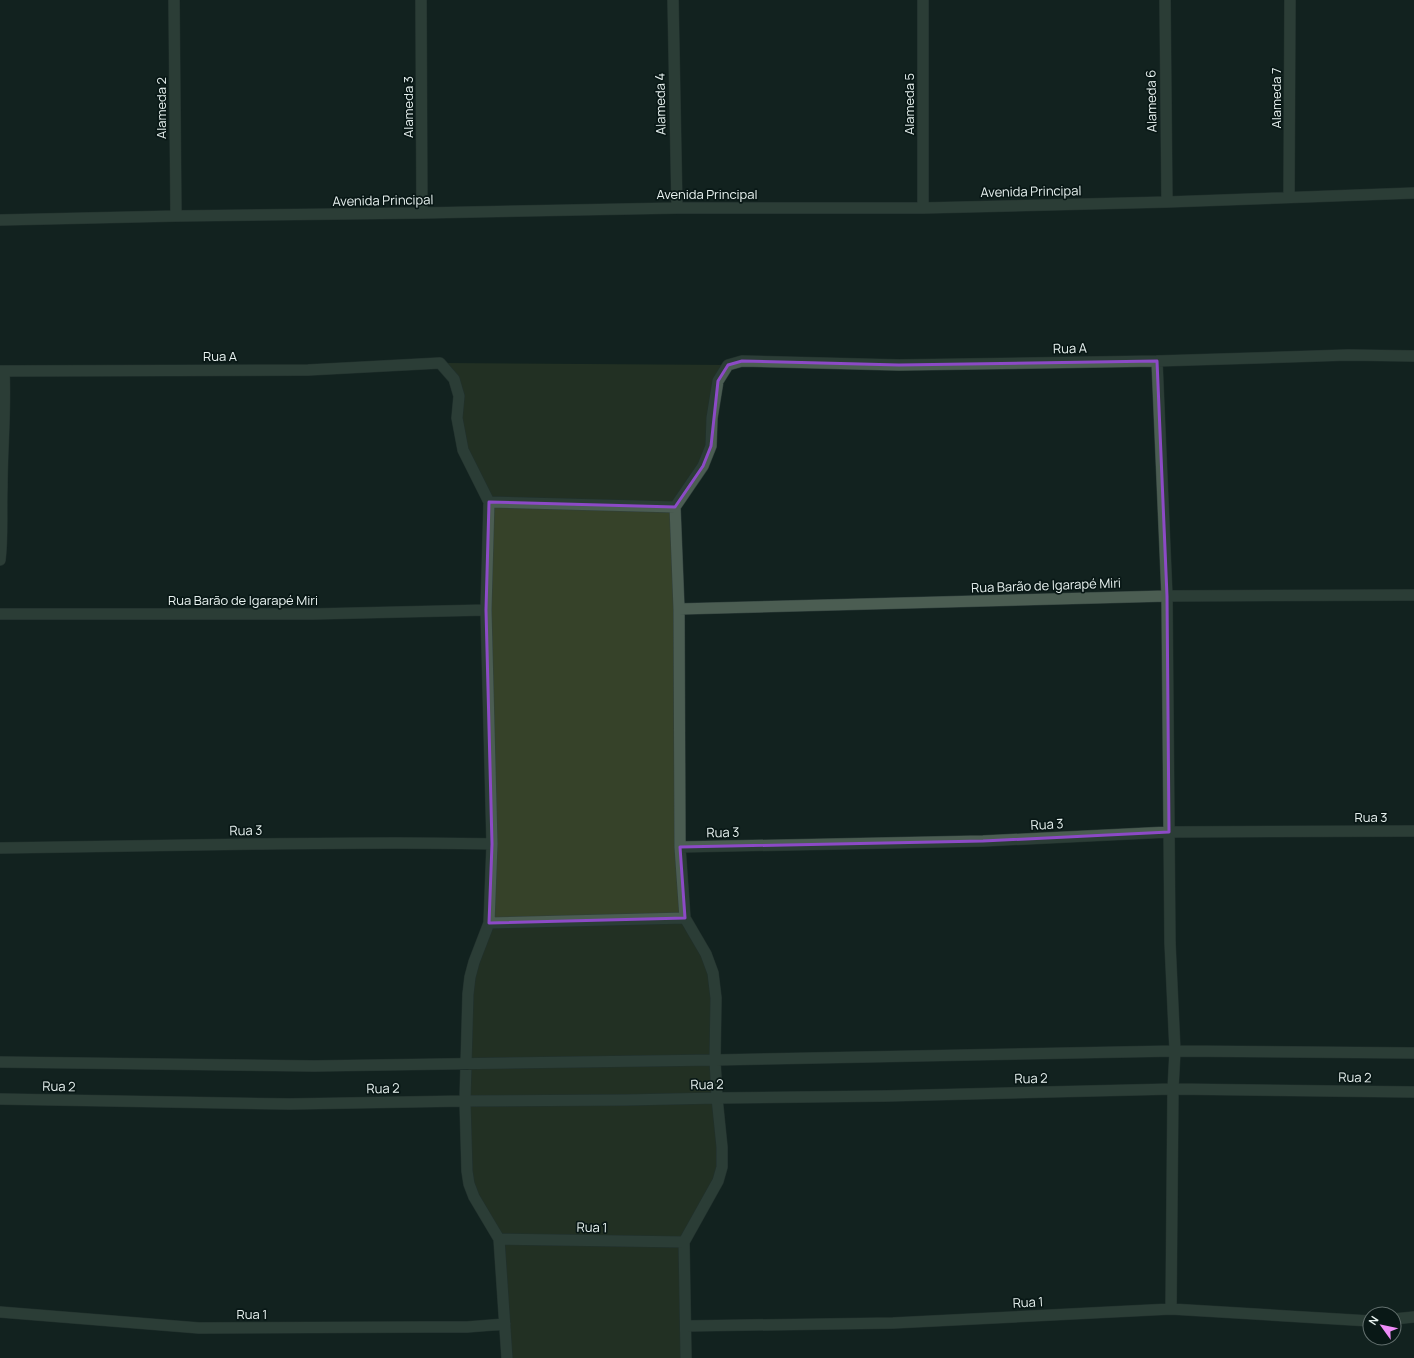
<svg xmlns="http://www.w3.org/2000/svg" width="1414" height="1358" font-family="Manrope,sans-serif">
  <style>
    .green { fill: #364229 }
    .lines { fill: none; stroke-linecap: round; stroke-linejoin: round }
    .minor-casing { stroke: #303f3c; stroke-width: 12 }
    .minor { stroke: #4b5d52; stroke-width: 11 }
    .marked { fill: none; stroke: #8c4ac6; stroke-width: 3; stroke-linejoin: round }
    .labels { text-anchor: middle; dominant-baseline: central; stroke-width: 3.5; stroke-linejoin: round; paint-order: stroke }
    .street-label { font-size: 13px; fill: #e9f3f1; stroke: #091816 }
  </style>
  <rect width="100%" height="100%" fill="#12221f"/>
  <path class="green" d="M440,363L728,365L718,381L711,446L675,507L685,918L713,973L722,1167L684,1242L686,1358H507L499,1239L469,1184L468,994L489,923V502L463,450L459,396Z"/>
  <g class="lines">
    <g class="minor-casing">
      <path id="minor" d="M174,0L176,216
        M421,0L422,213
        M673,0L677,208
        M1165,0L1167,202
        M1289,197L1290,0
        M923,208V0
        M0,220L176,216L422,213L677,208H923L1167,202L1414,193
        M1157,361L1167,596L1170,943L1175,1051L1173,1089L1171,1309
        M0,371L308,370L440,363L454,379L459,396L457,418L463,450L489,502L486,610L492,844L489,923L474,962L470,977L468,994L465,1101L467,1171L469,1184L474,1197L499,1239L507,1358
        M489,502L675,507
        M0,560C3,536 1,511 2,487C2,448 6,410 4,371
        M679,609L1167,596L1414,595
        M0,614H313L486,610
        M680,847L983,841L1169,832L1414,831
        M0,848C87,846 174,845 261,844C338,843 415,842 492,844
        M489,923L685,918
        M0,1062L314,1066L715,1060L1175,1051L1414,1053
        M0,1099L290,1104L465,1101L627,1100L717,1098L886,1096L1173,1089L1414,1092
        M499,1239L684,1242
        M684,1242L718,1181L722,1167V1147L717,1098L715,1060L716,998L713,973L706,954L685,918L680,847L679,609L675,507L703,466L711,446L712,418L718,381L728,365L742,361L899,365L1157,361L1348,355L1414,356
        M684,1242L686,1358
        M0,1312L199,1328L427,1327H467L505,1324
        M1394,1319L1414,1317
        M686,1326L893,1323L1171,1309L1370,1321"/>
    </g>
    <use href="#minor" class="minor"/>
  </g>
  <path d="M0 0H1414V1358H0ZM742,361L899,365L1157,361L1167,596L1169,832L983,841L680,847L685,918L489,923L492,844L486,610L489,502L675,507L703,466L711,446L718,381L728,365Z" fill="#12221f" fill-opacity=".55" fill-rule="evenodd"/>
  <path class="marked" d="M742,361L899,365L1157,361L1167,596L1169,832L983,841L680,847L685,918L489,923L492,844L486,610L489,502L675,507L703,466L711,446L718,381L728,365Z"/>
  <g class="labels">
    <g class="street-label">
      <text transform="translate(1276 98) rotate(-90)">Alameda 7</text>
      <text transform="translate(1151 101) rotate(-91)">Alameda 6</text>
      <text transform="translate(660 104) rotate(-91)">Alameda 4</text>
      <text transform="translate(909 104) rotate(-90)">Alameda 5</text>
      <text transform="translate(408 107) rotate(-90)">Alameda 3</text>
      <text transform="translate(161 108) rotate(-90)">Alameda 2</text>
      <text transform="translate(1031 191) rotate(-1)">Avenida Principal</text>
      <text x="707" y="194">Avenida Principal</text>
      <text transform="translate(383 200) rotate(-1)">Avenida Principal</text>
      <text transform="translate(1070 348) rotate(-1)">Rua A</text>
      <text x="220" y="356">Rua A</text>
      <text transform="translate(1046 585) rotate(-2)">Rua Barão de Igarapé Miri</text>
      <text x="243" y="600">Rua Barão de Igarapé Miri</text>
      <text x="1371" y="817">Rua 3</text>
      <text transform="translate(1047 824) rotate(-3)">Rua 3</text>
      <text transform="translate(246 830) rotate(-1)">Rua 3</text>
      <text transform="translate(723 832) rotate(-1)">Rua 3</text>
      <text transform="translate(1355 1077) rotate(1)">Rua 2</text>
      <text transform="translate(1031 1078) rotate(-1)">Rua 2</text>
      <text transform="translate(707 1084) rotate(-1)">Rua 2</text>
      <text transform="translate(59 1086) rotate(1)">Rua 2</text>
      <text transform="translate(383 1088) rotate(-1)">Rua 2</text>
      <text transform="translate(592 1227) rotate(1)">Rua 1</text>
      <text transform="translate(1028 1302) rotate(-3)">Rua 1</text>
      <text x="252" y="1314">Rua 1</text>
    </g>
  </g>
  <g transform="translate(1382 1326) rotate(303)"><circle r="19" fill="#091816" stroke="#63706e"/>
  <path d="M0-3L7 15L0 10L-7 15Z" fill="#ee8cf8"/>
  <text y="-6" font-size="11" font-weight="bold" text-anchor="middle" fill="#e9f3f1">N</text>
  </g>
</svg>
